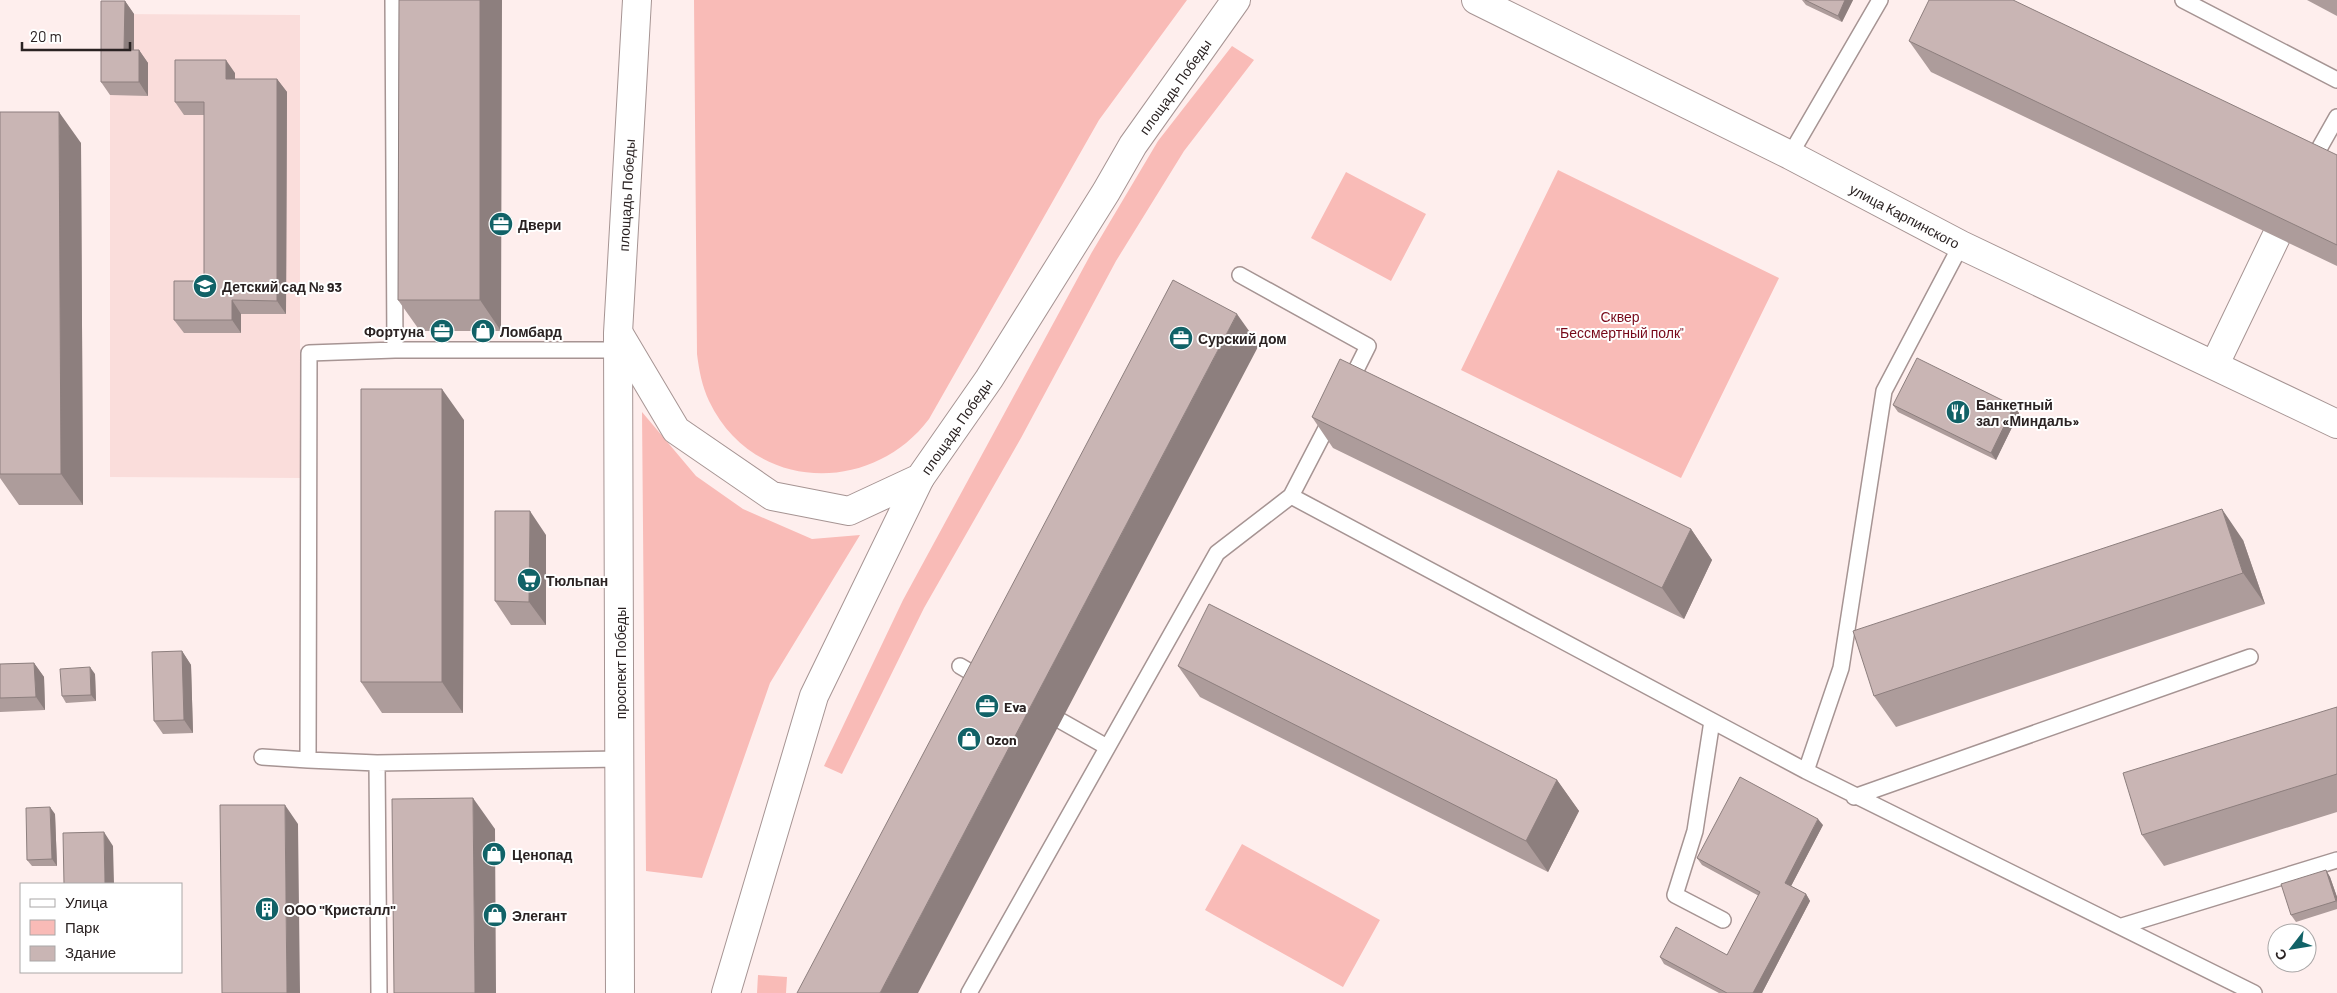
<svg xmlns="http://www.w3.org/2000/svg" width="2337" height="993" font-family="Barlow,sans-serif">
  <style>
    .built { fill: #fadddb }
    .green { fill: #f9bbb7 }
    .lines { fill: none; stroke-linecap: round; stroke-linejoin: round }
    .service-casing { stroke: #a69493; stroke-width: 18 }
    .minor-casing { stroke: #a69493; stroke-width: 30 }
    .primary-casing { stroke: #a69493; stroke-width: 30 }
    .service { stroke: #fff; stroke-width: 15 }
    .minor { stroke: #fff; stroke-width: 28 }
    .primary { stroke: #fff; stroke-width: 28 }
    .wall { fill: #ad9c9b }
    .shaded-wall { fill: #8d7f7e }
    .building { fill: #c9b5b4; stroke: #8d7f7e }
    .labels { text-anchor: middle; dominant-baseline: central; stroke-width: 4; stroke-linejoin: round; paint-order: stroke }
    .street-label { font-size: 14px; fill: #2a2222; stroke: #fff }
    .poi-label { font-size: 14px; font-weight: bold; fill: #2a2222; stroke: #fff; text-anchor: start }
    .park-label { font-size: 14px; fill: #770819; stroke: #fff }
  </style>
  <rect width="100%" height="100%" fill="#feeeed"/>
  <path class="built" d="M110,14L300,15V478L110,477Z"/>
  <path class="green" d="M694,0H1187L1099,120L929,419C871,496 752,492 709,401C702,386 699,370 697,354Z
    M1232,46L1254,60L1184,151L1116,261L1021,438L924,608L842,774L824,766L903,600L1092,252L1158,141Z
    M1558,170L1779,278L1681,478L1461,370Z
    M1346,172L1426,214L1391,281L1311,238Z
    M642,412L696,476L743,509L812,539L860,535L770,683L702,878L646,871Z
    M1242,844L1380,920L1343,987L1205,910Z
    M758,975L787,977L786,993H757Z"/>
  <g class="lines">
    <g class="service-casing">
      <path id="service" d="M393,0L395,350
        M2183,0L2337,80
        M1790,155L1880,0
        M2311,163L2337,117
        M1240,275L1368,346L1348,386
        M619,350H395L309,353L308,760L377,763L620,759
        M1332,417L1291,496L1806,771L1841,668L1884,391L1961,245
        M960,666L984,680
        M1061,721L1107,747
        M1712,721L1695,831L1675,895L1723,920
        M262,757L308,760
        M377,763L379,993
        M1806,771L2254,993
        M1854,797L2250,657
        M2122,926L2337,860
        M969,993L1217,553L1291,496"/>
    </g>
    <g class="minor-casing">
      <path id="minor" d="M2215,364L2276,237"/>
    </g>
    <g class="primary-casing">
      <g id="primary">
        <path id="s1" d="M1476,0L1790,155L1961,245L2337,424"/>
        <path id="s2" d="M619,334L676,430L772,496L849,511L920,478L989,379L1106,192L1133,145L1236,0"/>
        <path id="s3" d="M620,993L618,333L637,0"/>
        <path d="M726,993L814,696L920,478"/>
      </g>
    </g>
    <use href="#service" class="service"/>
    <use href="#minor" class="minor"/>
    <use href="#primary" class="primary"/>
  </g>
  <path class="wall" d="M399,0L501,331H420L398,300Z
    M1802,0H1853L1842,22L1806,5Z
    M2307,0H2337V16Z
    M125,1L134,14V50H139L148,63V96L110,95L101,82Z
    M1909,41L2337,155V266L1931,72Z
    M235,73V79H277L287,92L286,314H241V333H184L174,320L204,281V115H184L175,102Z
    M0,112L81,143L83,505H19L0,478Z
    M1893,405L2014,406L2019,413L1996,460L1898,412Z
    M1312,417L1691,529L1712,560L1684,619L1333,448Z
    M464,420L463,713H382L361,682Z
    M546,535V625H511L495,601Z
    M2243,540L2265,604L1896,727L1874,696Z
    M182,651L191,665L193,733L163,734L154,721Z
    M34,663L44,677L45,710L0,712V664Z
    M1178,666L1557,780L1579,811L1548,872L1200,697Z
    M95,674L96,701L66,703L62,696Z
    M2337,707V812L2164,866L2142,835Z
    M55,814L57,866H32L27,860Z
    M1823,825L1791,886L1806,894L1810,901L1762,993H1719L1664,964L1660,957L1727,955L1759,896L1702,865L1697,858Z
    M2326,870L2330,877L2337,897V909L2296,922L2291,915Z"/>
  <path class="shaded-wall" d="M480,0H502L501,331L480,300Z
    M1845,0H1853L1842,22L1838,16Z
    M125,1L134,14V63L124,50Z
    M139,50L148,63V96L139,82Z
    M226,60L235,73V92L226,79Z
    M277,79L287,92L286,314L277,301Z
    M59,112L81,143L83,505L61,474Z
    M232,300L241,314V333L232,320Z
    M1237,314L1259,345L918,993H880Z
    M442,389L464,420L463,713L442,682Z
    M2014,406L2019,413L1996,460L1991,453Z
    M2222,509L2243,540L2265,604L2243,573Z
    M530,511L546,535V625L529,602Z
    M1691,529L1712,560L1684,619L1662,588Z
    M182,651L191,665L193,733L184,720Z
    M34,663L44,677L45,710L36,697Z
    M90,667L95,674L96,701L91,695Z
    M1557,780L1579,811L1548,872L1526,841Z
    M473,798L495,829L496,993H475Z
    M285,805L298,824L300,993H287Z
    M50,807L55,814L57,866L52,859Z
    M1818,819L1823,825L1789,890L1785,883Z
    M104,832L113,846L114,884H105Z
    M2326,870L2330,877L2337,897V903Z
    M1806,894L1810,901L1762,993H1753Z"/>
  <path class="building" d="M399,0H480V300H398Z
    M1805,0H1845L1838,16Z
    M1929,0H2013L2337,155V245L1909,41Z
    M101,1H125L124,50H139V82H101Z
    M175,60H226V79H277V301L232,300V320H174V281H204V102H175Z
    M0,112H59L61,474H0Z
    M1173,280L1237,314L880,993H797Z
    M1917,358L2014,406L1991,453L1893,405Z
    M1340,359L1691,529L1662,588L1312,417Z
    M361,389H442V682H361Z
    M2222,509L2243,573L1874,696L1853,631Z
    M495,511H530L529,602L495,601Z
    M1209,604L1557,780L1526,841L1178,666Z
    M182,651L184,720L154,721L152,652Z
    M34,663L36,697L0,698V664Z
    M90,667L91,695L62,696L60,669Z
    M2337,707V774L2142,835L2123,773Z
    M1740,777L1818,819L1785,883L1806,894L1753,993H1727L1660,957L1676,927L1727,955L1760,892L1697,858Z
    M473,798L475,993H394L392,799Z
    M220,805H285L287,993H222Z
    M50,807L52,859L27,860L26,808Z
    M104,832L105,884H64L63,833Z
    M2326,870L2336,901L2291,915L2281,884Z"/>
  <defs>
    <g id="office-disc" transform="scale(1.25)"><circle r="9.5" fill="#116267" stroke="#fff"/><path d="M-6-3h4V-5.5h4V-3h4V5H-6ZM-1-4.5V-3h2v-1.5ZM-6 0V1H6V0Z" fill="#fff"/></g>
    <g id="school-disc" transform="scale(1.25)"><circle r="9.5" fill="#116267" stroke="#fff"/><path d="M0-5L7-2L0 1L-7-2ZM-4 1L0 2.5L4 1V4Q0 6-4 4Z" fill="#fff"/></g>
    <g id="shop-disc" transform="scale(1.25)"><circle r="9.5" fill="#116267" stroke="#fff"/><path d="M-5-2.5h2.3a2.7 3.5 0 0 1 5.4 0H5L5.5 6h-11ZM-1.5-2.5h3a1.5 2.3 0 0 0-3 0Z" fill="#fff"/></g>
    <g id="restaurant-disc" transform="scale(1.25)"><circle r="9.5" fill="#116267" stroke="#fff"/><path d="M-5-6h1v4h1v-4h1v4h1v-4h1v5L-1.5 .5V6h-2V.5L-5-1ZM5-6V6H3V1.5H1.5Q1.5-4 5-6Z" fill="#fff"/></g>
    <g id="supermarket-disc" transform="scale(1.25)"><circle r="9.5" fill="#116267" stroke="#fff"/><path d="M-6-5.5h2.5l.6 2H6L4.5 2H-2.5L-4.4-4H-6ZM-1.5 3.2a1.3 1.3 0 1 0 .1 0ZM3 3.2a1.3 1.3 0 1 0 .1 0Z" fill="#fff"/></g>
    <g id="building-disc" transform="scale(1.25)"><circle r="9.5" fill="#116267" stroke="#fff"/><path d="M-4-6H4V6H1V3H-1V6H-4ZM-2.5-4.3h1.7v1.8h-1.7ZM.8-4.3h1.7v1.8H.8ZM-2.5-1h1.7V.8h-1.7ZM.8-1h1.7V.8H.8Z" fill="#fff"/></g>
  </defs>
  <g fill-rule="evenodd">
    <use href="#office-disc" x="501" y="224"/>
    <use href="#school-disc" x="205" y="286"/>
    <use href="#office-disc" x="442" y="331"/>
    <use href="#shop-disc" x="483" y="331"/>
    <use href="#office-disc" x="1181" y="338"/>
    <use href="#restaurant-disc" x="1958" y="412"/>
    <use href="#supermarket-disc" x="529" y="580"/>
    <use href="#office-disc" x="987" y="706"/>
    <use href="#shop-disc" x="969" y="739"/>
    <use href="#shop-disc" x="494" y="854"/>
    <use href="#building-disc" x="267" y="909"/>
    <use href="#shop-disc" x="495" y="915"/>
  </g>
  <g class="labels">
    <g class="street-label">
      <text stroke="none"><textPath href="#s2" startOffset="852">площадь Победы</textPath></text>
      <text stroke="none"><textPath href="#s3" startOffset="798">площадь Победы</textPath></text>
      <text stroke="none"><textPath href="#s1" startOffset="480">улица Карпинского</textPath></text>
      <text stroke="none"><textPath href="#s2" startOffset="448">площадь Победы</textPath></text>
      <text transform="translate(620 663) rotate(-90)">проспект Победы</text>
    </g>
    <g class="poi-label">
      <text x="518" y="224">Двери</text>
      <text x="222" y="286">Детский сад № 93</text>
      <text x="424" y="331" text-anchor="end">Фортуна</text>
      <text x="500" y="331">Ломбард</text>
      <text x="1198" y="338">Сурский дом</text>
      <text x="1976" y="404">Банкетный<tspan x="1976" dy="16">зал «Миндаль»</tspan></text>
      <text x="546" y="580">Тюльпан</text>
      <text x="1004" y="706">Eva</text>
      <text x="986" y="739">Ozon</text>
      <text x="512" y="854">Ценопад</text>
      <text x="284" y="909">ООО "Кристалл"</text>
      <text x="512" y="915">Элегант</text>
    </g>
    <g class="park-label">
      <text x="1620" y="316">Сквер<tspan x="1620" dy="16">"Бессмертный полк"</tspan></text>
    </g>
  </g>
  <rect x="20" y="883" width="162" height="90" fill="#ffffff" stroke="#aaa7a7"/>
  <rect x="30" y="899" width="25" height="8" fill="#ffffff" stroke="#aaa7a7"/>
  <text x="65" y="908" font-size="15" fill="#2a2222">Улица</text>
  <rect x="30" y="920" width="25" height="15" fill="#f9bbb7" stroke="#aaa7a7"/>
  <text x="65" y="933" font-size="15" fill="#2a2222">Парк</text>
  <rect x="30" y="946" width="25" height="15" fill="#c9b5b4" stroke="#aaa7a7"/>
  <text x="65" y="958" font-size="15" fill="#2a2222">Здание</text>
  <g transform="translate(2292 948) rotate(239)"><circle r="24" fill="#ffffff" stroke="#aaa7a7"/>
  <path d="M0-4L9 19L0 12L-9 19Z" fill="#116267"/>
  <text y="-8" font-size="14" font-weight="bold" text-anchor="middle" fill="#2a2222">С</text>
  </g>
  <path d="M22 42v8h108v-8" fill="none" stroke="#2a2222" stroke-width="2.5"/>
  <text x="30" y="42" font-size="15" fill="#2a2222" stroke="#ffffff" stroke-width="4" paint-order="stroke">20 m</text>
</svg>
